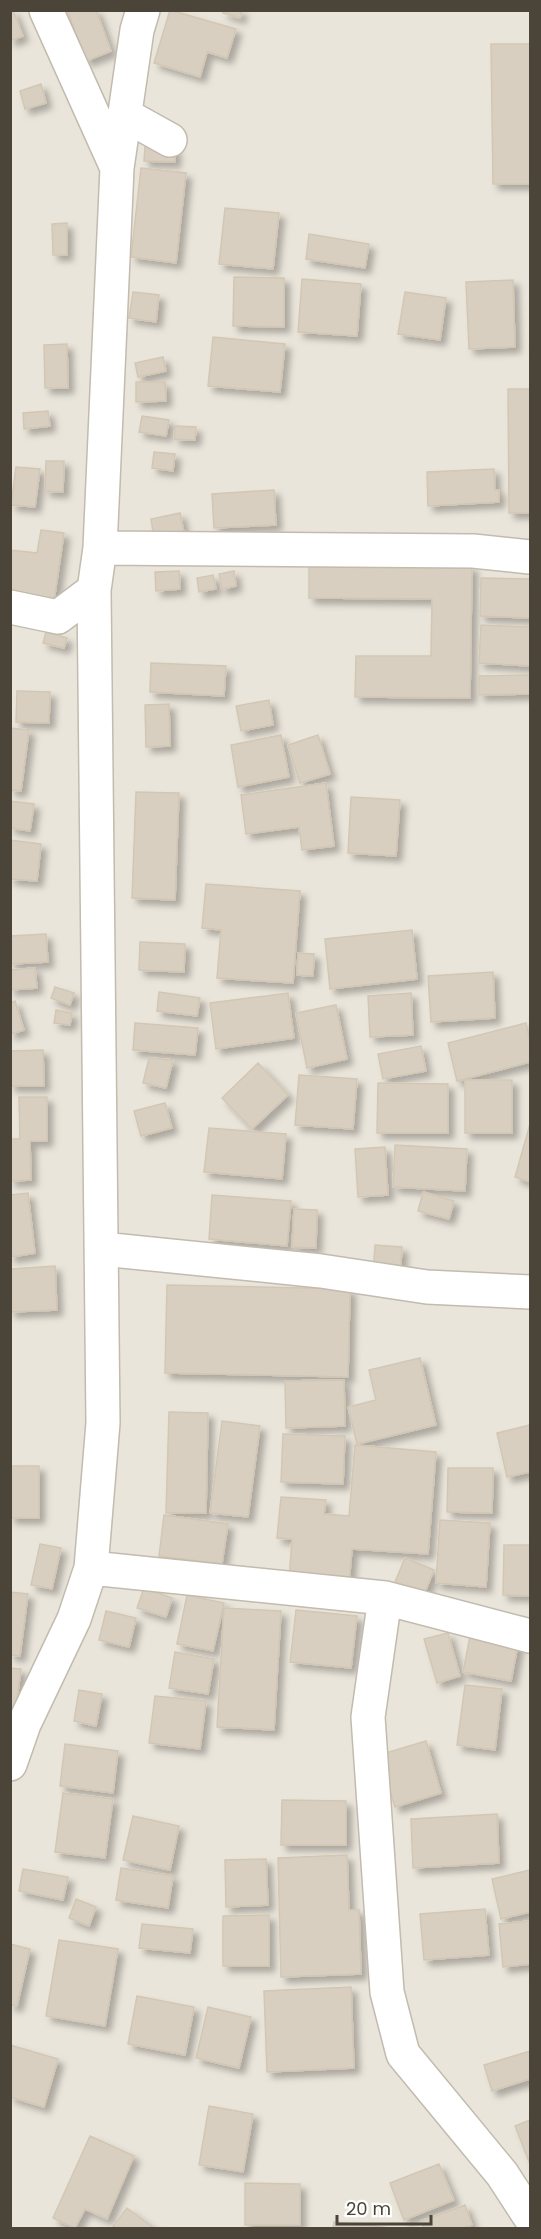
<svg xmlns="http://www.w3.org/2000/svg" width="541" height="2239" font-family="Poppins,sans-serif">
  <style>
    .residential { fill: #eae5da }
    .building { fill: #d8cfc1; stroke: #d3c7b4; stroke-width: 1.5; filter: url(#shadow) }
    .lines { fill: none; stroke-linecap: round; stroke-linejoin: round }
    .minor-casing { stroke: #c2bbae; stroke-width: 36 }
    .minor { stroke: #fff; stroke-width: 33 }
  </style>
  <defs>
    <filter id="shadow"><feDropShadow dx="5.5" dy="5.5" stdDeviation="3" flood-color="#0004"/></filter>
  </defs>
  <rect width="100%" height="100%" fill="#f6f3ec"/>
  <path class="residential" d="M11,11H530V2228H11Z"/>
  <path class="building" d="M10,10H13L23,36L10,41Z
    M67,10H96L111,51L86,61Z
    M170,10L236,29L227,58L207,52L200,77L154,63Z
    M223,10H242L240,18L223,13Z
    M491,44H530V184H493Z
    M41,84L46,103L25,109L20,91Z
    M145,146L175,147V162L144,161Z
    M141,168L186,173L176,263L131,257Z
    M225,208L279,213L273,269L219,264Z
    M67,223V255H53L52,224Z
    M309,234L369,244L365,268L306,259Z
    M234,277L284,278V327L233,326Z
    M302,279L361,284L357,336L298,332Z
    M513,280L515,347L469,349L466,282Z
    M133,292L159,295L156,322L129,318Z
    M405,292L446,298L440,340L398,334Z
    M213,337L285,344L280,392L208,386Z
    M67,344L68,388H45L44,345Z
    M163,357L166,371L138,377L135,363Z
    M136,382H165L166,401L136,402Z
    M508,389H530V513H509Z
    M48,411L50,426L24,429L23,413Z
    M142,416L169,420L166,436L139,432Z
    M175,426L196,427L195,440L174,439Z
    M154,452L175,454L173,471L152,468Z
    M46,461H64L63,492L45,491Z
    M16,467L40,469L35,507L11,505Z
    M494,469L495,490H499V502L428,506L427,472Z
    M274,490L276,525L214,528L212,494Z
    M180,513L184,533L154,538L151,519Z
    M41,530L64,533L54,601L10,595V550L37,553Z
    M309,565L472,566L470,698L355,697L356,656H431L432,599L309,598Z
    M179,571L180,589L156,591L155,572Z
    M234,571L236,586L222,589L219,574Z
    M213,575L216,589L199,592L197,578Z
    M481,578L530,579V618L480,616Z
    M481,625L530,627V666L479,663Z
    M46,632L67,638L64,648L43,643Z
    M151,663L226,666L224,696L150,692Z
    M530,675V694L479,695V676Z
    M17,691L50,692L49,723L16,722Z
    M269,700L273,725L241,731L236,706Z
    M169,704L170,746L146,747L145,705Z
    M10,728L29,730L21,791L10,790Z
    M281,735L289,777L238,787L231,745Z
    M318,735L330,774L300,783L288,745Z
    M326,783L334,846L302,850L299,827L246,834L241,795Z
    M136,792L179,793L175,900L132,898Z
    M351,797L400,800L396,856L348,853Z
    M10,801L34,804L30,831L10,828Z
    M10,840L41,844L37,881L10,879Z
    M206,884L300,891L293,983L217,978L221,930L202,928Z
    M412,930L417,979L330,989L325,939Z
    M46,934L48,962L10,964V936Z
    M140,942L185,944L184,972L139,970Z
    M298,953L314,954L313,976L297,975Z
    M35,968L37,988L10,990V970Z
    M493,972L495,1018L431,1022L428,976Z
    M55,987L74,993L70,1005L51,998Z
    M159,992L200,998L197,1016L157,1011Z
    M288,993L294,1038L216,1049L210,1003Z
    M411,993L413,1035L370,1037L368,996Z
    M15,1001L24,1030L10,1034V1003Z
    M336,1005L347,1059L307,1068L296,1013Z
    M56,1010L72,1013L70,1025L54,1023Z
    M135,1023L198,1028L195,1055L133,1050Z
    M526,1023L530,1041V1062L457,1081L448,1043Z
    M421,1046L426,1071L383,1079L378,1054Z
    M43,1050L44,1086H10V1051Z
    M149,1058L173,1060L166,1088L143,1083Z
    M258,1063L288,1095L252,1129L222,1098Z
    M299,1075L357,1079L353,1129L295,1125Z
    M465,1080H512V1133H465Z
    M378,1083L448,1084V1133H377Z
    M19,1097H47V1141H30L31,1180L10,1181V1139H20Z
    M165,1103L172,1128L141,1136L134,1111Z
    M530,1124V1182L515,1177Z
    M209,1128L286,1134L282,1179L204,1172Z
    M395,1145L467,1149L465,1191L393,1187Z
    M385,1147L388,1195L358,1197L355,1149Z
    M423,1192L454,1201L449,1219L418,1211Z
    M28,1193L35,1253L10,1257V1195Z
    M212,1195L291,1201L287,1246L209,1239Z
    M294,1209L317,1210L316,1248L292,1247Z
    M375,1245L402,1247L400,1279L373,1277Z
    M55,1266L57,1310L10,1312V1269Z
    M167,1285L350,1289L348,1377L165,1373Z
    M420,1358L436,1425L357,1444L348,1407L376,1400L369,1370Z
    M344,1380L345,1426L286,1428L285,1381Z
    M169,1412L208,1413L206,1513H166Z
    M222,1421L260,1426L248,1517L210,1513Z
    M530,1425V1472L507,1477L497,1433Z
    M283,1434L345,1436L343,1484L281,1482Z
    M355,1445L436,1452L428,1554L352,1549L349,1584L289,1580L292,1539L277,1538L281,1497L326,1500L324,1514L349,1516Z
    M10,1466H39V1518H10Z
    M448,1468H493L492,1513L447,1512Z
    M164,1515L228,1524L222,1564L159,1556Z
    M440,1520L490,1523L486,1587L436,1583Z
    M40,1544L61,1548L52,1589L31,1585Z
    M504,1545H530V1596L503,1595Z
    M405,1558L434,1570L423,1597L394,1584Z
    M144,1588L172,1598L166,1617L137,1608Z
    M10,1592L28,1594L20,1656L10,1655Z
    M187,1595L224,1603L213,1651L177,1644Z
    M224,1608L281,1611L274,1730L217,1727Z
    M296,1610L357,1616L351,1668L290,1662Z
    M106,1611L136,1618L129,1647L99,1640Z
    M471,1631L519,1639L511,1681L463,1672Z
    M448,1633L460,1676L437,1683L424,1639Z
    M175,1652L214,1659L208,1694L169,1688Z
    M10,1668L21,1669L15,1714L10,1713Z
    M465,1685L502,1689L495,1750L457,1745Z
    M79,1690L102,1694L96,1726L74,1721Z
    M155,1696L206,1701L200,1749L149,1743Z
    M426,1741L441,1793L395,1807L379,1755Z
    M65,1744L118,1751L113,1793L60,1786Z
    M63,1793L113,1799L105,1858L55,1852Z
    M282,1800L346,1801V1845H281Z
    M497,1814L499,1863L413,1868L411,1819Z
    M133,1816L179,1826L170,1870L123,1860Z
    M347,1855L349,1910H359L361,1974L281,1977L278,1858Z
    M266,1859L268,1905L226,1907L225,1860Z
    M121,1868L173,1876L168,1908L116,1900Z
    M23,1869L68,1877L63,1900L19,1891Z
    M530,1870V1912L501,1919L492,1879Z
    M76,1899L96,1907L89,1926L69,1918Z
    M485,1909L489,1955L424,1960L420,1914Z
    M269,1915V1966H223V1916Z
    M530,1921V1964L503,1967L499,1924Z
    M142,1924L193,1929L190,1953L139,1948Z
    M59,1940L118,1949L105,2026L46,2016Z
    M10,1944L30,1949L17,2006L10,2005Z
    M351,1987L354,2068L267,2072L264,1991Z
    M137,1996L194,2007L185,2055L128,2044Z
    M208,2007L251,2017L239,2068L196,2058Z
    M10,2045L58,2059L44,2107L10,2097Z
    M530,2051V2079L492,2091L484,2065Z
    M209,2106L253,2114L243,2172L199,2165Z
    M530,2120V2164L515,2126Z
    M90,2136L134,2156L107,2219L85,2209L75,2228L53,2218Z
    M439,2164L454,2200L404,2220L390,2183Z
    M245,2183L300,2184V2225H245Z
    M465,2205L472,2225L462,2228H424L421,2221Z
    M127,2208L154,2228H116L113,2226Z
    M334,2222L392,2228H333Z"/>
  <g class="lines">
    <g class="minor-casing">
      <path id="minor" d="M46,10L117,168
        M125,115L170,140
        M100,548L473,551L530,557
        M10,607L58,617L94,590
        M102,1249L321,1271L427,1287L530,1292
        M91,1568L385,1598L530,1636
        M385,1598L368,1717L387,1992L403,2054L502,2174L530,2217
        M10,1764L24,1724L74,1619L91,1568L103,1423L94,590L100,548L117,168L137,30L143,10"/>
    </g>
    <use href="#minor" class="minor"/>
  </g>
  <rect width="541" height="2239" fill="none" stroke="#4b4439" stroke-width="24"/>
  <path d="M337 2215v9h94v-9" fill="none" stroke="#4b4439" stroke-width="3"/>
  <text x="346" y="2215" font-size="18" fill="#4b4439" stroke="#ffffff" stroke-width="4.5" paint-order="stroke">20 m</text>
</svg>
